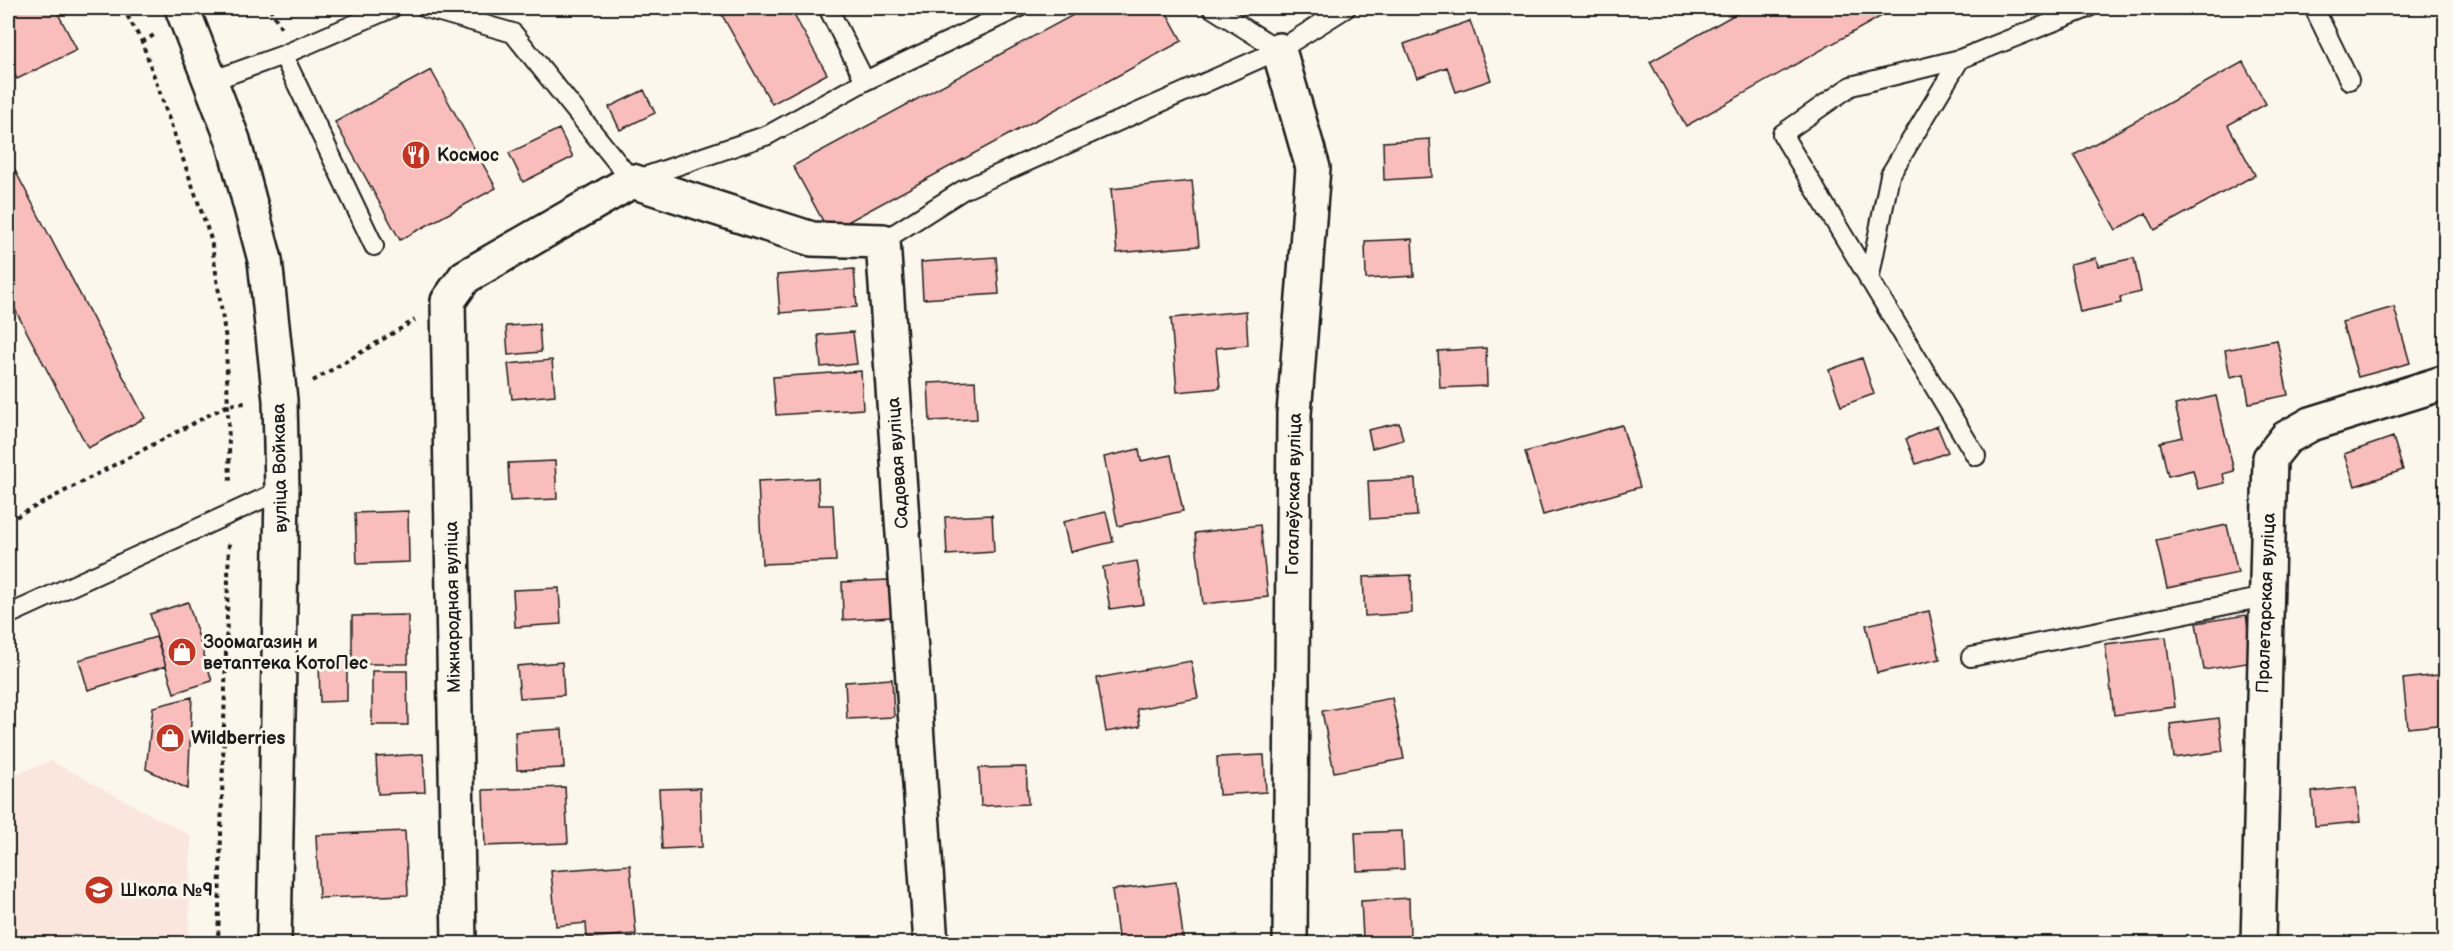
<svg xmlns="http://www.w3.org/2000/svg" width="2453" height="951" font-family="'Balsamiq Sans',sans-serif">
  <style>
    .built { fill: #fae6dd }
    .building { fill: #f9bdbb; stroke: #1c1c1c; stroke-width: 1.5 }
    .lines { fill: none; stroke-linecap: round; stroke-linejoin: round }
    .service-casing { stroke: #1c1c1c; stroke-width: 22 }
    .minor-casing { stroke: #1c1c1c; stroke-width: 38 }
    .secondary-casing { stroke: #1c1c1c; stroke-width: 38 }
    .path { stroke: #1c1c1c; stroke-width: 4; stroke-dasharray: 4.5 4.5; stroke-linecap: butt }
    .service { stroke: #fbf7ec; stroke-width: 18 }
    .minor { stroke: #fbf7ec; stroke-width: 33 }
    .secondary { stroke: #fbf7ec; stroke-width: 33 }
    .labels { text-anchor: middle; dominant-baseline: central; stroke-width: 6; stroke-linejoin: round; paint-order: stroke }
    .poi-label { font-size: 18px; font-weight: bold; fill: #1c1c1c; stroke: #fbf7ec; text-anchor: start }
    .street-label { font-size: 18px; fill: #1c1c1c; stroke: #fbf7ec }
  </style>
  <rect width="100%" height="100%" fill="#fbf7ec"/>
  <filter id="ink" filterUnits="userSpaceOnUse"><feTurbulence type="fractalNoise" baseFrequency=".0167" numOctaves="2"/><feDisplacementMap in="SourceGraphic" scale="12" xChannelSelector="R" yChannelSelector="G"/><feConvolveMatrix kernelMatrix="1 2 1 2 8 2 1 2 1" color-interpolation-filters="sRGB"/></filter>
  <g filter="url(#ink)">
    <path class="built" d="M51,761L191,836L189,943H8V777Z"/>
    <path class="building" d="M8,8H55L77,50L17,79L8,61Z
      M718,8H790L827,74L772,104Z
      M1086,8H1164L1182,41L829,232L793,166Z
      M1746,8H1896L1686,126L1650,62Z
      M1470,21L1491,80L1456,92L1447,67L1417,78L1404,44Z
      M2243,62L2266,104L2228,125L2255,175L2155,230L2146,213L2116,230L2074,155Z
      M431,70L496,188L400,240L335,122Z
      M644,90L655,113L620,130L609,107Z
      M559,129L573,157L523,182L509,153Z
      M1430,139L1432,177L1384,180L1383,142Z
      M8,157L145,418L88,448L8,296Z
      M1192,181L1199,246L1117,253L1111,189Z
      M1412,239L1414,276L1366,279L1365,241Z
      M996,257L999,294L923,299L921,262Z
      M2096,258L2098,266L2134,258L2141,292L2120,297L2121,303L2080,312L2070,264Z
      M854,269L857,307L780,313L777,275Z
      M2394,307L2410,363L2358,377L2342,322Z
      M1246,311L1248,345L1216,348L1220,388L1177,392L1171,318Z
      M539,324L541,352L508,355L506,326Z
      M853,332L857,364L821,367L818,335Z
      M2277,340L2288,395L2249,403L2244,374L2230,377L2225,350Z
      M1486,348L1487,386L1440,388L1438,351Z
      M1862,358L1874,394L1841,406L1829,370Z
      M552,360L555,395L512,399L508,364Z
      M861,371L863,409L776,415L773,377Z
      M975,381L977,419L930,421L928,383Z
      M2216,396L2234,471L2223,474L2225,483L2198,489L2193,470L2168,476L2160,442L2183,437L2175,405Z
      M1399,423L1403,440L1372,448L1368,430Z
      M1622,425L1640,487L1543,515L1525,452Z
      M1937,426L1948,452L1916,464L1906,439Z
      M2393,437L2403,470L2355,486L2344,454Z
      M1139,449L1141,461L1171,455L1183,511L1118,526L1104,457Z
      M555,461L557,499L510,501L508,463Z
      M818,478L819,505H833L836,561L762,564L758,481Z
      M1415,479L1417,516L1370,519L1368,481Z
      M408,511L409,562L357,564L355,513Z
      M1106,512L1113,542L1070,552L1063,522Z
      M992,515L994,552L947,555L945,517Z
      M1260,525L1268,597L1203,604L1195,533Z
      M2227,525L2238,573L2167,588L2156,540Z
      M1137,561L1144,604L1110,609L1103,567Z
      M1411,575L1412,613L1365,616L1363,577Z
      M889,580L891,617L843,620L842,582Z
      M559,588L561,624L515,627L513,590Z
      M188,602L212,681L174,693L150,614Z
      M1929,611L1940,659L1877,673L1866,625Z
      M408,615V664H352V616Z
      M2246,615L2253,662L2204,670L2196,623Z
      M156,637L166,666L88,690L79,660Z
      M2166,637L2175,707L2114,715L2105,644Z
      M319,659H347V701L320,702Z
      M1191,661L1198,698L1137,709L1140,726L1106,732L1097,678Z
      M562,662L564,695L520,698L517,666Z
      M372,671H407L408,725H372Z
      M2446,674V724L2408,728L2403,679Z
      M892,679L894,717L847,719L845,682Z
      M192,697L188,789L146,769L153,707Z
      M1392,698L1404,759L1334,772L1322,711Z
      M2219,718L2223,751L2174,758L2170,724Z
      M562,729L564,768L517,770L515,732Z
      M423,754L425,792L378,794L376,757Z
      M1264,755L1266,792L1219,795L1217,757Z
      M1026,767L1028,804L981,806L979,768Z
      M565,787L568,843L485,846L483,790Z
      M2356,787L2360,822L2315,826L2312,792Z
      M700,788L702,847L662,849L659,789Z
      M405,831L408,895L319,898L316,835Z
      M1402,831L1404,869L1357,871L1355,833Z
      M630,865L636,934L587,938L586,923L556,926L551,871Z
      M1176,882L1184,944H1119L1112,890Z
      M1409,898L1410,936L1363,938L1361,901Z
      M2232,937L2234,944H2205Z"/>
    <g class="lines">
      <g class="service-casing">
        <path id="service" d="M426,8L513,33L632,181L768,135L865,81L828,8
          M1212,8L1279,50
          M2314,8L2349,80
          M283,55L392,8
          M211,81L283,55L374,246
          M865,81L1018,8
          M883,241L963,190L1279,50L1346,8
          M1869,280L1890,175L1960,59
          M1976,456L1782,134L1851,86L1960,59L2088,8
          M8,615L282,490
          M1971,657L2265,597"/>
      </g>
      <g class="minor-casing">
        <path id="minor" d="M1279,50L1313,168L1294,414L1290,944
          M459,944L448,301L465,277L632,181L812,239L883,241L931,944
          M2258,944L2270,458L2286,438L2311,424L2446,382"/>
      </g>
      <g class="secondary-casing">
        <path id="secondary" d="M182,8L233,140L265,260L280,400L282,490L274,944"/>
      </g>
      <path class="path" d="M123,8L142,42L211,239L226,340L230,484
        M270,8L281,28
        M142,42L154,35
        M313,381L415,320
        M8,521L228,405L245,403
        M218,944L229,542"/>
      <use href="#service" class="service"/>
      <use href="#minor" class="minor"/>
      <use href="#secondary" class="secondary"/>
    </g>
  </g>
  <defs>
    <g id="restaurant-disc" transform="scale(1.5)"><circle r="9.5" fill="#c8321e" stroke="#fbf7ec"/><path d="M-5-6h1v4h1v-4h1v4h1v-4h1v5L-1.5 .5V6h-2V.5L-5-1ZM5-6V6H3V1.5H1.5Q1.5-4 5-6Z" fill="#fff"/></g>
    <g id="shop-disc" transform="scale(1.5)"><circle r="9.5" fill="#c8321e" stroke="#fbf7ec"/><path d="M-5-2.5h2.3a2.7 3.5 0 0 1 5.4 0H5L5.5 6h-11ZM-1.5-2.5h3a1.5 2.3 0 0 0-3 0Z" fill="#fff"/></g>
    <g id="school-disc" transform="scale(1.5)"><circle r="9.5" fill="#c8321e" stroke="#fbf7ec"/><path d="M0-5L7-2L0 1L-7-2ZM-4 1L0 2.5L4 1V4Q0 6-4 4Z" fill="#fff"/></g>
  </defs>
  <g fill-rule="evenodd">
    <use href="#restaurant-disc" x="416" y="155"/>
    <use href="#shop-disc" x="182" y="652"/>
    <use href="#shop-disc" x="170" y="738"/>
    <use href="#school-disc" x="99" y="890"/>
  </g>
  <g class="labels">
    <g class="poi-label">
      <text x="437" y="155">Космос</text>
      <text x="203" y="642">Зоомагазин и<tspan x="203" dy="21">ветаптека КотоПес</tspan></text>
      <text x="191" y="738">Wildberries</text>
      <text x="120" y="890">Школа №9</text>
    </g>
    <g class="street-label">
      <text transform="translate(898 463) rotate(-94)">Садовая вуліца</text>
      <text transform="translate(280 468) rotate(-91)">вуліца Войкава</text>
      <text transform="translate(1294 494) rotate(-89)">Гогалеўская вуліца</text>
      <text transform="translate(2266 603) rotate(-88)">Пралетарская вуліца</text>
      <text transform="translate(453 607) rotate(-91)">Міжнародная вуліца</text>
    </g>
  </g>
  <rect width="2453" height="951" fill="none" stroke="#fbf7ec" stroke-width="30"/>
  <rect x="15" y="15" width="2423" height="921" fill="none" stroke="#1c1c1c" stroke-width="2" filter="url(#ink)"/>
</svg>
